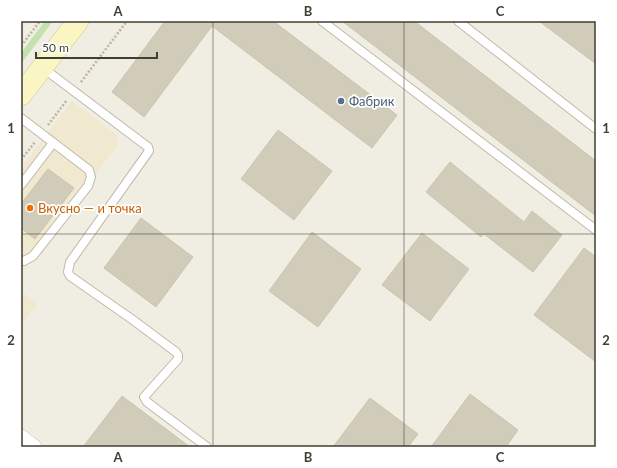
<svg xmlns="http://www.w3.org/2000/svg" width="617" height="468" font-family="Lato,sans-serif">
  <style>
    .commercial { fill: #f1e9cf }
    .green { fill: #c2e2ae }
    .building { fill: #d1ccba; stroke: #cbc4ad }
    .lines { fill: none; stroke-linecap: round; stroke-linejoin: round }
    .service-casing { stroke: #bdbaaa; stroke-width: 10 }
    .minor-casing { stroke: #bdbaaa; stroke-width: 16 }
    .secondary-casing { stroke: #cdc896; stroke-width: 22 }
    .path { stroke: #bbb599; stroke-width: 2.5; stroke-dasharray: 2 2; stroke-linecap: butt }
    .service { stroke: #fff; stroke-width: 8 }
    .minor { stroke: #fff; stroke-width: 15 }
    .secondary { stroke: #faf6c3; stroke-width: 21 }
    .grid { fill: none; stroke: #413e34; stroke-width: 1; stroke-opacity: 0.55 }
    .service-dot { fill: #5c6f8a; stroke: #fff; stroke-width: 1.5 }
    .food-dot { fill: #e8710a; stroke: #fff; stroke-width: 1.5 }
    .labels { text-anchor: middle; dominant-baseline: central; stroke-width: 3.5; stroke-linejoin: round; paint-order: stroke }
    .service-label { font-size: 13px; fill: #4e5e75; stroke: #fff; text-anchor: start }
    .food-label { font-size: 13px; fill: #c56008; stroke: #fff; text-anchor: start }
    .neatline { fill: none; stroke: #413e34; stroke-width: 1.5 }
    .grid-label { font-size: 13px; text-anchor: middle; font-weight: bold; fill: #413e34 }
  </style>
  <rect width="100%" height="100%" fill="#f0eee3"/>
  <path class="commercial" d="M72,101L117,135V146L21,274V168Z
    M21,291L38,304L21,326Z"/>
  <path class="green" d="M45,21H53L21,64V53Z"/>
  <path class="building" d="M165,21H273L397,115L372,148L212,26L144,117L112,92Z
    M342,21H414L596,161V216Z
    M539,21H596V64Z
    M278,130L332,171L294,220L241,179Z
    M450,162L524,222L532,211L562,235L533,272L484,234L481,237L426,192Z
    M48,169L74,188L35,239L21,228V204Z
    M141,218L193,257L156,307L104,268Z
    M312,232L361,269L318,327L269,291Z
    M422,233L469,269L430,321L382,285Z
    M584,248L596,257V362L534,315Z
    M470,394L518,430L506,447H431Z
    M122,396L190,447H83Z
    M370,398L418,434L408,447H333Z"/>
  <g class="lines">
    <g class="service-casing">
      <path id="service" d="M322,21L596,230
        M458,21L596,129
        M43,68L148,147L149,151L70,262L68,272L70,276L133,320L176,352L178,355V359L144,397L147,402L207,447
        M21,118L89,170L91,177L88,186L33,256L24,261L21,260
        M21,185L53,143"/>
    </g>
    <g class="minor-casing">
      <path id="minor" d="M21,437L34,447"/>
    </g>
    <g class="secondary-casing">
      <path id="secondary" d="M21,95L78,21"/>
    </g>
    <path class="path" d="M21,46L40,21
      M81,82L127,21
      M48,125L67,100
      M21,160L35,142"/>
    <use href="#service" class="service"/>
    <use href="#minor" class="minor"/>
    <use href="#secondary" class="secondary"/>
  </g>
  <path class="grid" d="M213,21V447M404,21V447M21,234H596"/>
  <circle class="service-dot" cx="341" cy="101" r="4"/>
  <circle class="food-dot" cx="30" cy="208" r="4"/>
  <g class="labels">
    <g class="service-label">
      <text x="349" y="101">Фабрик</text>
    </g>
    <g class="food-label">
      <text x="38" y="208">Вкусно — и точка</text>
    </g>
  </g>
  <rect width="617" height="468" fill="none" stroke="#ffffff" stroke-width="44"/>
  <path d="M36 52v6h121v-6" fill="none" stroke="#413e34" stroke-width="2"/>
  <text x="42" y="52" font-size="12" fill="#413e34" stroke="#ffffff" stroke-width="3" paint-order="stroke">50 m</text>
  <rect x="22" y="22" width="573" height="424" class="neatline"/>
  <g class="grid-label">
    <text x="118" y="16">A</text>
    <text x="308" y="16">B</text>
    <text x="500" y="16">C</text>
    <text x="11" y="133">1</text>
    <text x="606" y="133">1</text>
    <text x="11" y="345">2</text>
    <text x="606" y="345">2</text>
    <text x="118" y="462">A</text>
    <text x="308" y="462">B</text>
    <text x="500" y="462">C</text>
  </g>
</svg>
